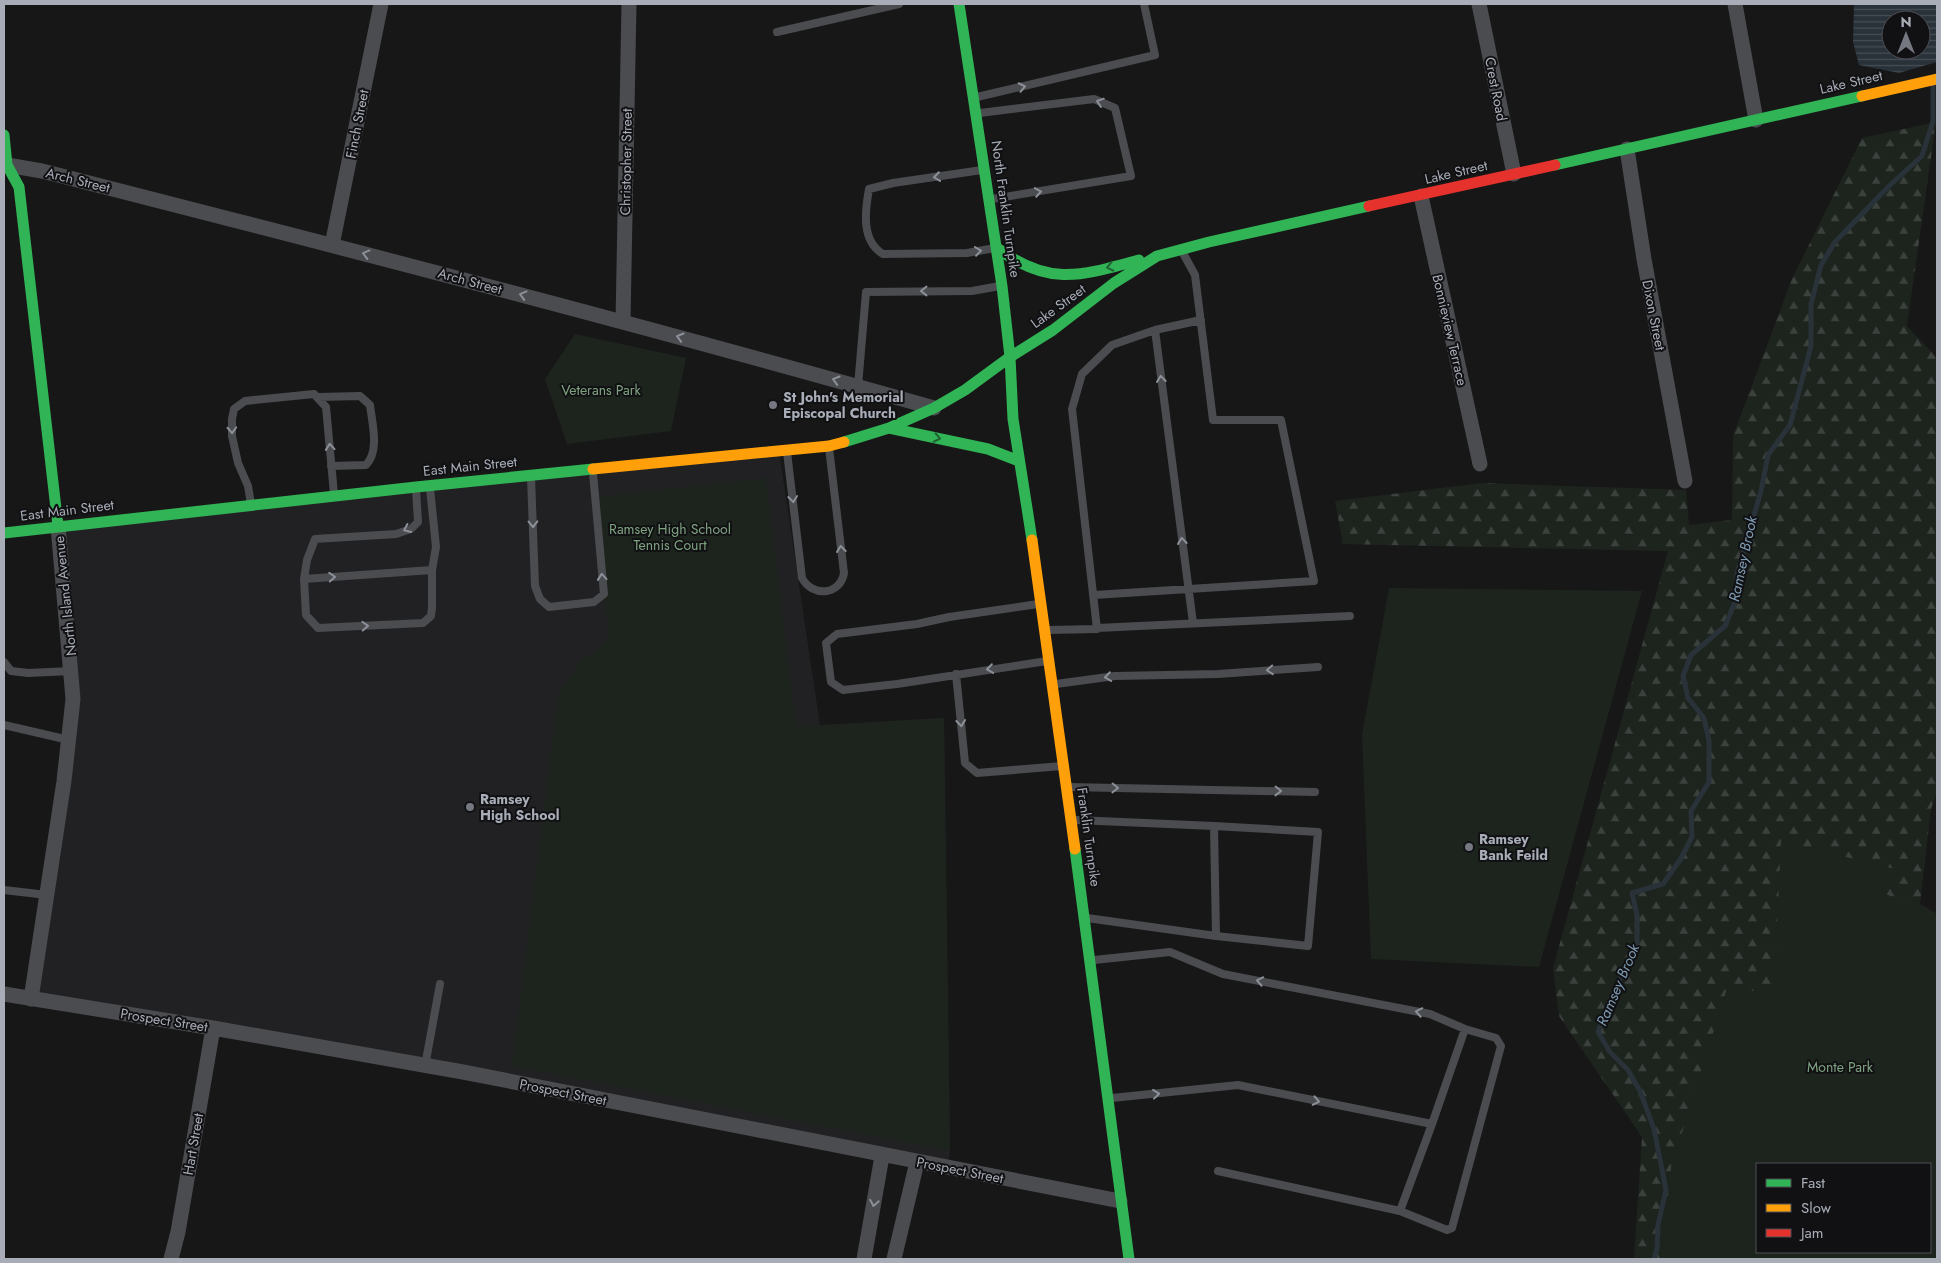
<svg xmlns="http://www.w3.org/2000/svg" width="1941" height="1263" font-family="Jost,sans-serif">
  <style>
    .built { fill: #212123 }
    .forest { fill: url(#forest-firs); fill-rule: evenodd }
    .park { fill: #1d241e; fill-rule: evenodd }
    .water { fill: url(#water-rules); fill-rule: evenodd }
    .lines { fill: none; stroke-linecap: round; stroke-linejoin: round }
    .stream { stroke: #2a3239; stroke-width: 5 }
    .lane { stroke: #4b4c50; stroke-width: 8 }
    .street { stroke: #4b4c50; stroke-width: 15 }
    .fast { stroke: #30b455; stroke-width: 11 }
    .slow { stroke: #ff9f0a; stroke-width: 11 }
    .jam { stroke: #e5322d; stroke-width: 11 }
    .oneway { stroke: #8c9099 }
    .oneway2 { stroke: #206234 }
    .poi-dot { fill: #757880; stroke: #111113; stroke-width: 2 }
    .labels { text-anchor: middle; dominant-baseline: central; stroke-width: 4; stroke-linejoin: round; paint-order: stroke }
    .street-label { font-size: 14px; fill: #a8adb8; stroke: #111113 }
    .park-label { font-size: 14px; fill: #7fa381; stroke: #111113 }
    .poi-label { font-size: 14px; font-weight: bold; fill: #a8adb8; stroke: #111113; text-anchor: start }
    .water-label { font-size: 15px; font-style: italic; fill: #7f9bb3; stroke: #111113 }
  </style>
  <defs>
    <pattern id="forest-firs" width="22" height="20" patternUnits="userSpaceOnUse" patternTransform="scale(1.25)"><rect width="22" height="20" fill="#1d241e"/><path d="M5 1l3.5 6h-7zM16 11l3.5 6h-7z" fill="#3b413d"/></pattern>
    <pattern id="water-rules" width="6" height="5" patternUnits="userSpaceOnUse" patternTransform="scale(1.25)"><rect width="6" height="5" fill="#2a3239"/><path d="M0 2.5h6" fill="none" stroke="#464d54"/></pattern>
  </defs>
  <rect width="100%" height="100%" fill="#171717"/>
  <path class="built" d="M779,451L820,725L944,718L950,1151L948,1168L31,999L73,699L58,526Z"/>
  <path class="forest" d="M1936,122L1907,326L1937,358V792L1931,809L1920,904L1937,914V1259H1634L1642,1137L1559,1016L1553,968L1668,551L1343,544L1335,501L1482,483L1686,490L1689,525L1732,520L1733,436L1792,279L1862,138ZM1757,1164H1930V1252H1757Z"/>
  <path class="park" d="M575,334L686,358L671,431L567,444L545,379Z
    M766,478L796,727L944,718L950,1151L512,1066L558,695L580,662L609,640L596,497Z
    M1389,588L1642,591L1539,967L1371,959L1362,735Z
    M1781,841L1895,869L1886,894L1937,918V1259H1660L1662,1253L1671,1168L1728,985L1774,996ZM1757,1164H1930V1252H1757Z"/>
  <path class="water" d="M1854,4H1937V62L1899,73L1859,65L1853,42ZM1891,20H1921V50H1891Z"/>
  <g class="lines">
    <path class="stream" d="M1654,1259L1657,1249L1658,1225L1666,1190L1654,1129L1640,1091L1628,1070L1610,1052L1598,1032L1606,1009L1637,943V915L1632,893L1663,884L1680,860L1692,837L1691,811L1709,782V741L1704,718L1688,698L1683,676L1691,655L1725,626L1735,602L1737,574L1761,491L1768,455L1790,425L1811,346V304L1821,265L1835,242L1889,186L1922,156L1933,121V86"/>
    <path class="lane" d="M777,32L899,4
      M977,97L1155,55L1144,4
      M980,113L1094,99L1115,108L1131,176L992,199
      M982,170L893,183L869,189C865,211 861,241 883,254L967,253L995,248
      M1155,330L1193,623
      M858,386L866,292L972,291L1000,286
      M318,397L360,396L370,405C372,423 380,451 366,465L331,466
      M787,452L802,578C812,597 840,596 844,573L829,448
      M531,477L535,586L540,599L549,607L594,602L604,594L593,473
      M416,489L418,522L411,529L396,534L315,539L307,560L304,579L432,570
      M251,504L248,486L238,463L232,436V419L234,409L245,401L314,394L326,407L334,494
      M304,579L306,615L318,628L423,623L431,616L432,608V570L436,547L430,488
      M1094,595L1314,581L1281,420H1213L1195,275L1183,253
      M1038,604L949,617L917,624L837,634L826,643L831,682L843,690L897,684L1047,661
      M1097,628L1350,616
      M1049,630L1097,629L1072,409L1082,374L1112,345L1155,330L1201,320
      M4,662L11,671L28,673L72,671
      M956,674L965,763L977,773L1062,766
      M1056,684L1115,676L1218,674L1318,667
      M4,725L69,740
      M1069,787L1315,792
      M1076,820L1214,826L1216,936L1087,918
      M1214,826L1318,832L1308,946L1216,936
      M4,890L47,895
      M1094,960L1170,952L1223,974L1430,1014L1465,1029L1496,1038L1501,1046L1452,1228L1447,1230L1400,1211
      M425,1066L440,984
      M1112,1098L1238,1085L1432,1124
      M1218,1171L1400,1211L1432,1124L1465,1029"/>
    <path class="street" d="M1479,4L1514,174
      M1735,4L1756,120
      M1627,149L1644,259L1685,481
      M4,166L7,165L42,171C340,247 638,324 934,408
      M1421,196L1480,464
      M332,245L381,4
      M623,321L629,4
      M4,994L213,1028L463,1072L1120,1201
      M31,999L64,781L73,699L58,526
      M171,1259L178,1232L213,1028
      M864,1259L882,1156
      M894,1259L917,1162"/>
    <path class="fast" d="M959,4L1002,286L1010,357L1013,419L1032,540
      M4,135L7,165L19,187L58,526
      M1555,165L1862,96
      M997,248C1049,287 1081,276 1139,260
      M889,428L988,449L1019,461
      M844,442L889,428L934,408L965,390L1010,357L1053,330L1114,283L1157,256L1209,242L1369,206
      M4,533L416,487L593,469
      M1075,849L1129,1259"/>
    <path class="slow" d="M1862,96L1937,79
      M593,469L829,446L844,442
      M1032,540L1075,849"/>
    <path class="jam" d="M1369,206L1555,165"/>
  </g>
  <defs><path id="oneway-chevron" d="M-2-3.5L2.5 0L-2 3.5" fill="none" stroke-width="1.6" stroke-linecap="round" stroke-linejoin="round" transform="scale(1.25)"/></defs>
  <g class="oneway">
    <use href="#oneway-chevron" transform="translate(1022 87) rotate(-12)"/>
    <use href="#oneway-chevron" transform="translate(1100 102) rotate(-161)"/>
    <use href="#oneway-chevron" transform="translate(937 177) rotate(172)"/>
    <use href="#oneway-chevron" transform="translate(1038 192) rotate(-9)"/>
    <use href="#oneway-chevron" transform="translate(978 251) rotate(-8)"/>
    <use href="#oneway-chevron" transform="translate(366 254) rotate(-165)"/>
    <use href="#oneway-chevron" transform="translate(924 291) rotate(-180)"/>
    <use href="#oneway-chevron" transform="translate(523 295) rotate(-165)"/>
    <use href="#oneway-chevron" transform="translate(680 337) rotate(-164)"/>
    <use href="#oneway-chevron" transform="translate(1161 379) rotate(-97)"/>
    <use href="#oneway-chevron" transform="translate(836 380) rotate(-164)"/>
    <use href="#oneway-chevron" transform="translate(232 430) rotate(87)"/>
    <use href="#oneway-chevron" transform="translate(330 447) rotate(-95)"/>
    <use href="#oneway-chevron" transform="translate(793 499) rotate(83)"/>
    <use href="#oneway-chevron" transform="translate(533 524) rotate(89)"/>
    <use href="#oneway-chevron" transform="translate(407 529) rotate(155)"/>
    <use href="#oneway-chevron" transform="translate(1182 541) rotate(-97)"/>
    <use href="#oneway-chevron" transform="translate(841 549) rotate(-97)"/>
    <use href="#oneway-chevron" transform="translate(332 577) rotate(-4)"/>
    <use href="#oneway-chevron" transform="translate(602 577) rotate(-95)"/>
    <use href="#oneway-chevron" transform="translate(365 626) rotate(-3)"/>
    <use href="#oneway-chevron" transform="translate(990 669) rotate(172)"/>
    <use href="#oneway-chevron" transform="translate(1270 670) rotate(176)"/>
    <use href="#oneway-chevron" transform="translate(1108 677) rotate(172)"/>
    <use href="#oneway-chevron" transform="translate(961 723) rotate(84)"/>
    <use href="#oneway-chevron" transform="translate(1115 788) rotate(1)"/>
    <use href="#oneway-chevron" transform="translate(1278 791) rotate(1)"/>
    <use href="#oneway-chevron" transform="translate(1260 981) rotate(-169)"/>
    <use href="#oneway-chevron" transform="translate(1419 1012) rotate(-169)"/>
    <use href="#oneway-chevron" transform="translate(1156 1094) rotate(-6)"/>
    <use href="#oneway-chevron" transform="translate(1316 1101) rotate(11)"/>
    <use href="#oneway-chevron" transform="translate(874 1203) rotate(100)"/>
  </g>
  <g class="oneway2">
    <use href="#oneway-chevron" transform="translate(1110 267) rotate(167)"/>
    <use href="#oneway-chevron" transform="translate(937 438) rotate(12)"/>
  </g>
  <g class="poi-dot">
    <circle cx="773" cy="405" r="5"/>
    <circle cx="470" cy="807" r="5"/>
    <circle cx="1469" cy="847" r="5"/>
  </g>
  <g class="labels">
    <g class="street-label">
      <text transform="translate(1851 82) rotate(-13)">Lake Street</text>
      <text transform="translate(1496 89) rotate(79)">Crest Road</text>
      <text transform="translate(357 124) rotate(-79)">Finch Street</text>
      <text transform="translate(626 162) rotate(-89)">Christopher Street</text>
      <text transform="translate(1456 172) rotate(-13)">Lake Street</text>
      <text transform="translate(78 180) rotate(14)">Arch Street</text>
      <text transform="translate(1006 209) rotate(82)">North Franklin Turnpike</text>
      <text transform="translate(470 281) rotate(15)">Arch Street</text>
      <text transform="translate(1058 306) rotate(-36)">Lake Street</text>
      <text transform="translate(1654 315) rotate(79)">Dixon Street</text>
      <text transform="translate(1450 330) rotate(77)">Bonnieview Terrace</text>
      <text transform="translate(470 466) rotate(-6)">East Main Street</text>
      <text transform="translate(67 510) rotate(-7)">East Main Street</text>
      <text transform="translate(65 596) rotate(-96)">North Island Avenue</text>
      <text transform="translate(1089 837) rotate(82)">Franklin Turnpike</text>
      <text transform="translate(164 1020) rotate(9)">Prospect Street</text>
      <text transform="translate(563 1092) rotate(11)">Prospect Street</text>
      <text transform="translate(193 1144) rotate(-80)">Hart Street</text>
      <text transform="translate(960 1170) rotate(11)">Prospect Street</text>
    </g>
    <g class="park-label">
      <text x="601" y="390">Veterans Park</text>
      <text x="670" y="529">Ramsey High School<tspan x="670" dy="16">Tennis Court</tspan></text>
      <text x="1840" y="1067">Monte Park</text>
    </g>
    <g class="poi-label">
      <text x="783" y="397">St John's Memorial<tspan x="783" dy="16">Episcopal Church</tspan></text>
      <text x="480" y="799">Ramsey<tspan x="480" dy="16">High School</tspan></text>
      <text x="1479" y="839">Ramsey<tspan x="1479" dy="16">Bank Feild</tspan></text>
    </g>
    <g class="water-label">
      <text transform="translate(1743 559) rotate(-78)">Ramsey Brook</text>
      <text transform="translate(1618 985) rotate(-67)">Ramsey Brook</text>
    </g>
  </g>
  <rect width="1941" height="1263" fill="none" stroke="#a8adb8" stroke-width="10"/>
  <rect x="1756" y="1163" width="175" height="90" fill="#111113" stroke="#4d4f55"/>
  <rect x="1766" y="1179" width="25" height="8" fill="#30b455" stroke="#4d4f55"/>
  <text x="1801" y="1188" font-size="15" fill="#a8adb8">Fast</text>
  <rect x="1766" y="1204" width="25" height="8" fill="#ff9f0a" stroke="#4d4f55"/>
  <text x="1801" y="1213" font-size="15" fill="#a8adb8">Slow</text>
  <rect x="1766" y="1229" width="25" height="8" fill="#e5322d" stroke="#4d4f55"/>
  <text x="1801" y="1238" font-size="15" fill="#a8adb8">Jam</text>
  <g transform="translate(1906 35)"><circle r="24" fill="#111113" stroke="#4d4f55"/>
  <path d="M0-4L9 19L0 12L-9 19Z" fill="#757880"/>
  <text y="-8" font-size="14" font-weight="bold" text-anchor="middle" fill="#a8adb8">N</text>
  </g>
</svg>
